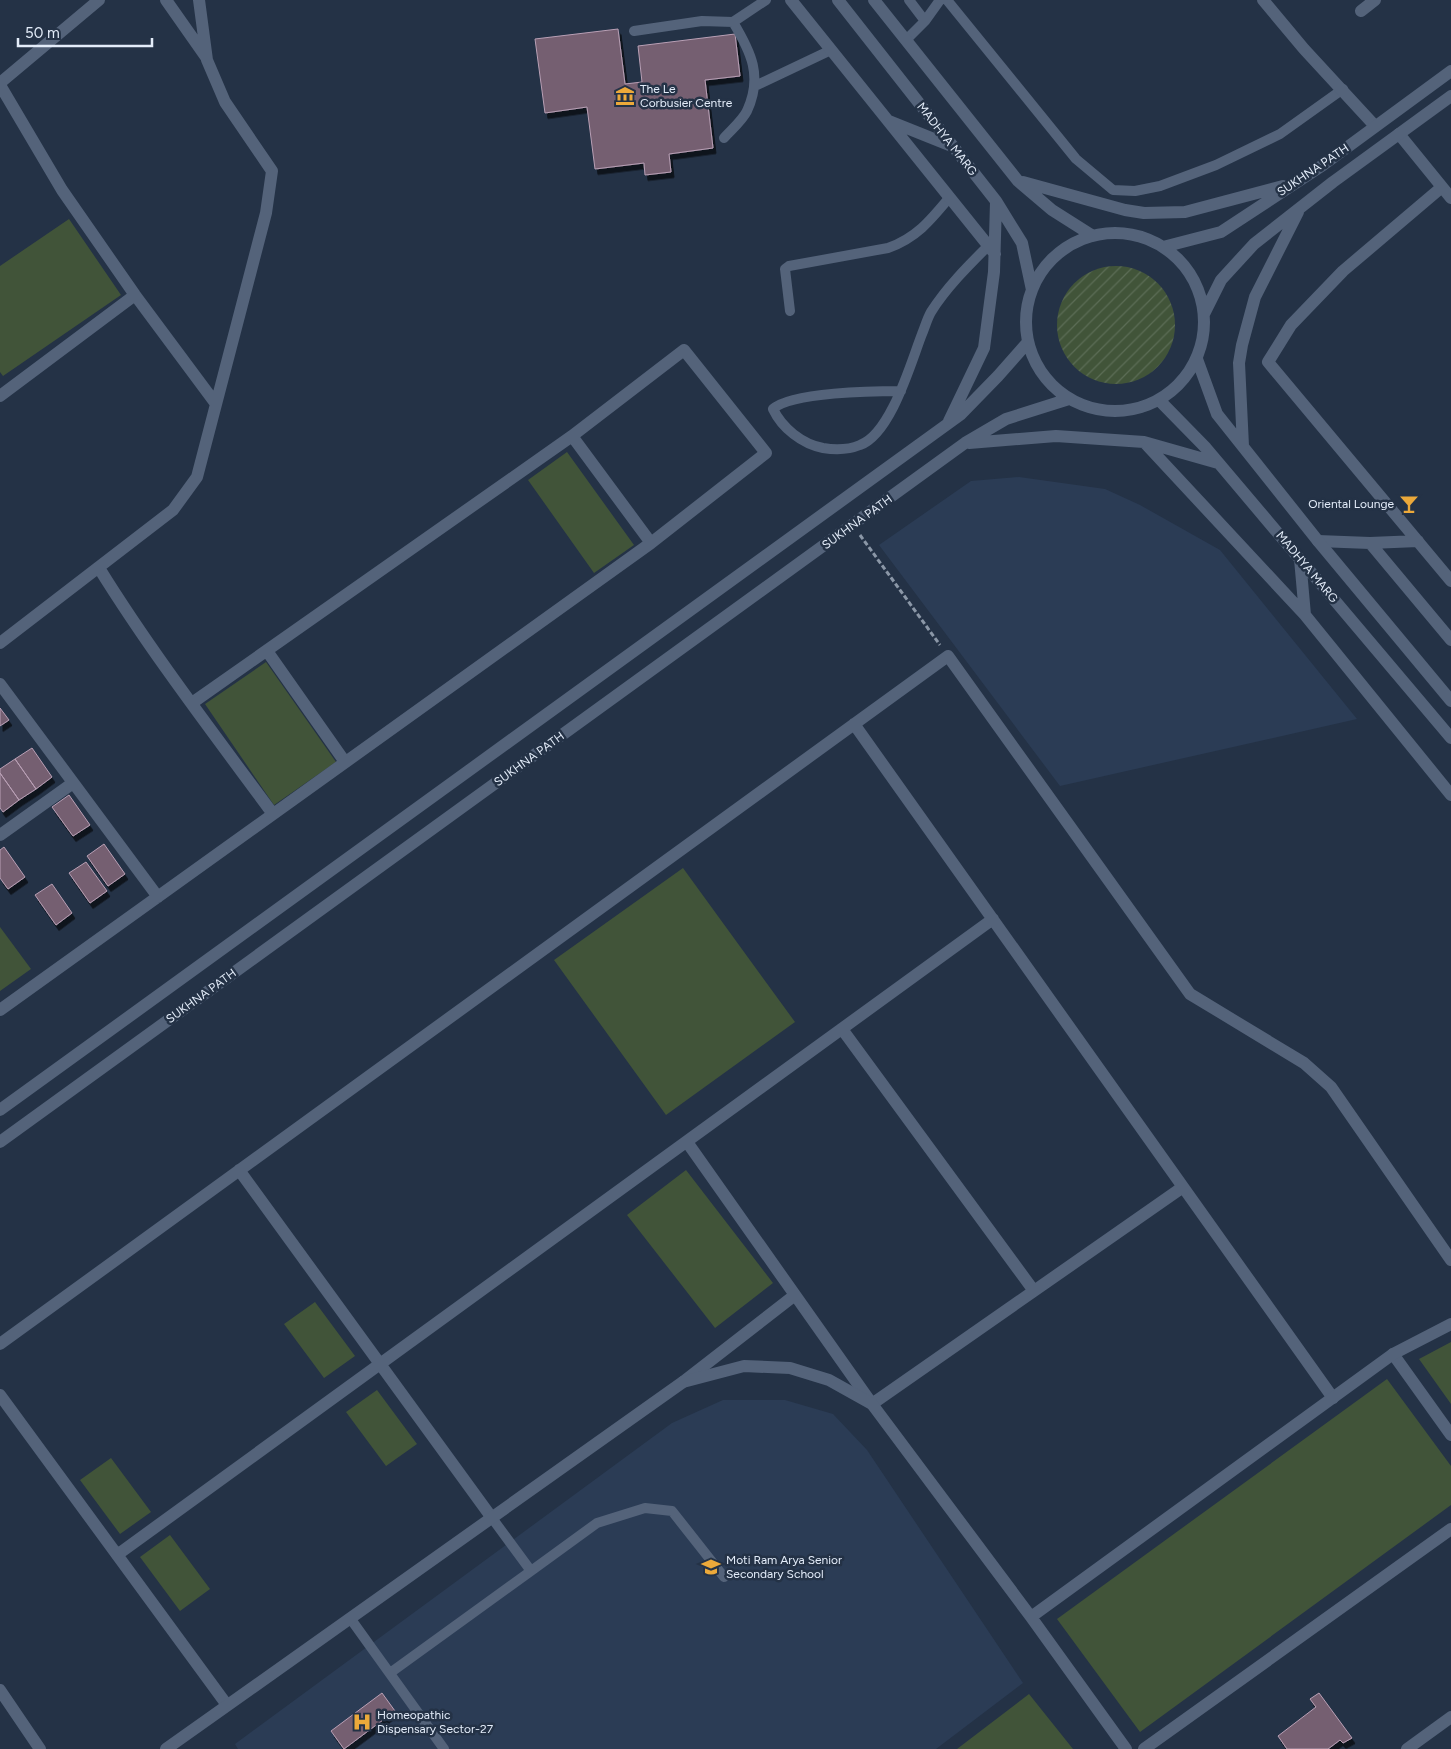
<svg xmlns="http://www.w3.org/2000/svg" width="1451" height="1749" font-family="Figtree,sans-serif">
  <style>
    .built { fill: #2b3c55 }
    .park { fill: #415439 }
    .garden { fill: url(#garden-furrows) }
    .building { fill: #755e71; stroke: #b9a0b5; filter: url(#shadow) }
    .lines { fill: none; stroke-linecap: round; stroke-linejoin: round }
    .path { stroke: #8b97a7; stroke-width: 3; stroke-dasharray: 5 2.5; stroke-linecap: butt }
    .lane { stroke: #54637a; stroke-width: 10 }
    .street { stroke: #54637a; stroke-width: 12 }
    .secondary { stroke: #54637a; stroke-width: 12 }
    .labels { text-anchor: middle; dominant-baseline: central; stroke-width: 5; stroke-linejoin: round; paint-order: stroke }
    .poi-label { font-size: 12px; fill: #e3ecf9; stroke: #243246; text-anchor: start }
    .street-label { font-size: 12px; fill: #e3ecf9; stroke: #243246 }
  </style>
  <defs>
    <pattern id="garden-furrows" width="10" height="10" patternUnits="userSpaceOnUse" patternTransform="scale(1.25)"><rect width="10" height="10" fill="#415439"/><path d="M-1 1l2-2M0 10L10 0M9 11l2-2" fill="none" stroke="#5c6d56"/></pattern>
    <filter id="shadow"><feDropShadow dx="3" dy="5.5" stdDeviation="0" flood-color="#0009"/></filter>
  </defs>
  <rect width="100%" height="100%" fill="#243246"/>
  <path class="built" d="M1019,477L1105,489L1140,505L1220,550L1357,719L1060,786L879,545L971,481Z
    M723,1400H785L833,1414L867,1450L1023,1683L936,1749H238L235,1744L672,1423Z"/>
  <path class="park" d="M69,219L121,295L3,376L0,372V266Z
    M567,452L634,545L594,573L528,480Z
    M266,662L336,762L274,805L205,704Z
    M683,868L795,1022L666,1115L554,960Z
    M0,927L31,969L0,991Z
    M686,1170L773,1283L715,1328L627,1215Z
    M315,1302L355,1356L324,1378L284,1324Z
    M1451,1342V1404L1419,1359Z
    M1387,1379L1451,1466V1505L1140,1732L1057,1619Z
    M377,1390L417,1444L386,1466L346,1412Z
    M111,1458L151,1512L120,1534L80,1480Z
    M170,1535L210,1589L180,1611L140,1557Z
    M1029,1694L1073,1749H957Z"/>
  <path class="garden" d="M1057 325a59 59 0 1 1 118 0a59 59 0 1 1-118 0Z"/>
  <path class="building" d="M618,29L625,84L642,82L638,46L735,34L740,76L705,80L713,148L669,154L671,172L645,175L644,163L595,169L587,107L545,113L535,39Z
    M0,708L9,720L0,726Z
    M32,748L52,777L36,789L15,759Z
    M15,759L36,789L19,800L0,773V769Z
    M0,773L19,800L3,812L0,808Z
    M69,795L90,825L73,836L52,807Z
    M104,844L125,874L108,886L87,856Z
    M4,847L25,877L8,889L0,878V850Z
    M86,862L107,891L90,903L69,873Z
    M52,884L72,913L56,925L35,895Z
    M382,1693L395,1711L344,1749L331,1731Z
    M1319,1693L1352,1738L1343,1743L1340,1740L1328,1749H1287L1278,1736L1316,1707L1310,1699Z"/>
  <g class="lines">
    <path class="path" d="M860,535L940,645"/>
    <path class="lane" d="M909,0L925,21
      M947,0L1076,159L1113,190L1135,191L1160,186L1216,165L1280,134L1343,89
      M733,22L766,0
      M634,31L702,21L733,22C751,52 763,76 747,111C742,121 731,130 724,138
      M906,40L925,21L940,0
      M755,86L831,50
      M790,311L785,269L789,266L888,248C916,238 930,221 949,198
      M901,391C875,391 791,392 773,409C782,428 802,444 823,448C835,450 848,450 860,445C891,434 911,362 922,334C925,327 927,319 931,312C946,288 968,266 988,246
      M531,1571L597,1523L645,1508L672,1511L724,1577
      M350,1618L444,1749
      M390,1673L531,1571L492,1518"/>
    <path class="street" d="M166,0L206,57
      M1263,0L1304,49L1375,126
      M1361,11L1375,0
      M0,83L99,0
      M0,85L62,190L135,295L216,404
      M1399,134L1451,198
      M1442,187L1343,271L1291,325L1268,362L1451,581
      M0,396L135,295
      M572,436L651,543
      M1318,541L1370,543L1451,640
      M1370,543L1418,541
      M99,568C151,652 214,734 273,814
      M0,643L173,510L197,477L266,213L272,171L225,102L207,60L199,0
      M267,651L345,762
      M0,684L158,897
      M854,724L1333,1398
      M0,835L73,783
      M0,1010L651,543L766,453L684,350L572,436L192,703
      M842,1029L1034,1291
      M687,1142L872,1404L1183,1187
      M239,1170L492,1518
      M0,1344L948,656L1190,994L1304,1063L1331,1087L1451,1260
      M1393,1354L1451,1435
      M683,1382L795,1295
      M0,1395L227,1705
      M117,1555L993,919
      M1144,1749L1451,1529
      M1407,1749L1451,1717"/>
    <path class="secondary" d="M791,0L995,254
      M838,0L996,201L1022,243L1032,290
      M874,0L1018,181L1052,210L1093,236
      M889,121L954,147
      M1023,182L1125,210L1144,213L1185,212L1283,186
      M1026 322a89 89 0 1 1 178 0a89 89 0 1 1-178 0Z
      M1163,247L1221,232L1323,165L1451,71
      M1204,314L1221,280L1254,244L1333,182L1451,96
      M1197,359L1217,414L1318,541L1451,701
      M1159,400L1206,448L1451,738
      M949,421L984,348L994,272L996,202
      M1144,442L1305,615L1451,795
      M969,443L1056,436L1144,442L1218,463
      M1243,446L1239,363L1242,345L1255,297L1298,212
      M1300,559L1305,615
      M0,1110L960,415L998,376L1028,342
      M0,1142L965,443L1006,419L1069,399
      M1031,1617L1393,1354L1451,1324
      M0,1690L40,1749
      M166,1749L683,1382L744,1366L790,1368L829,1380L872,1404L1031,1617L1126,1749"/>
  </g>
  <defs>
    <g id="museum-bare" transform="scale(1.5)"><path d="M0-6L6-3V-2H-6V-3ZM-5-1h2V3h-2ZM-1-1h2V3h-2ZM3-1h2V3H3ZM-6 4H6V6H-6Z" fill="#eca93a" stroke="#243246" stroke-width="2.5" paint-order="stroke"/></g>
    <g id="bar-bare" transform="scale(1.5)"><path d="M-6-5H6L.8 .8V4.5H3.5V6h-7V4.5H-.8V.8Z" fill="#eca93a" stroke="#243246" stroke-width="2.5" paint-order="stroke"/></g>
    <g id="school-bare" transform="scale(1.5)"><path d="M0-5L7-2L0 1L-7-2ZM-4 1L0 2.5L4 1V4Q0 6-4 4Z" fill="#eca93a" stroke="#243246" stroke-width="2.5" paint-order="stroke"/></g>
    <g id="hospital-bare" transform="scale(1.5)"><path d="M-5-5h3v3.5h4V-5h3V5h-3V1.5h-4V5h-3Z" fill="#eca93a" stroke="#243246" stroke-width="2.5" paint-order="stroke"/></g>
  </defs>
  <g fill-rule="evenodd">
    <use href="#museum-bare" x="625" y="96"/>
    <use href="#bar-bare" x="1409" y="504"/>
    <use href="#school-bare" x="711" y="1567"/>
    <use href="#hospital-bare" x="362" y="1722"/>
  </g>
  <g class="labels">
    <g class="poi-label">
      <text x="640" y="89">The Le<tspan x="640" dy="14">Corbusier Centre</tspan></text>
      <text x="1394" y="504" text-anchor="end">Oriental Lounge</text>
      <text x="726" y="1560">Moti Ram Arya Senior<tspan x="726" dy="14">Secondary School</tspan></text>
      <text x="377" y="1715">Homeopathic<tspan x="377" dy="14">Dispensary Sector-27</tspan></text>
    </g>
    <g class="street-label">
      <text transform="translate(947 139) rotate(52)">MADHYA MARG</text>
      <text transform="translate(1313 170) rotate(-34)">SUKHNA PATH</text>
      <text transform="translate(857 522) rotate(-36)">SUKHNA PATH</text>
      <text transform="translate(1307 567) rotate(50)">MADHYA MARG</text>
      <text transform="translate(529 759) rotate(-36)">SUKHNA PATH</text>
      <text transform="translate(201 996) rotate(-36)">SUKHNA PATH</text>
    </g>
  </g>
  <path d="M18 38v8h134v-8" fill="none" stroke="#e3ecf9" stroke-width="2.5"/>
  <text x="25" y="38" font-size="15" fill="#e3ecf9" stroke="#243246" stroke-width="4" paint-order="stroke">50 m</text>
</svg>
